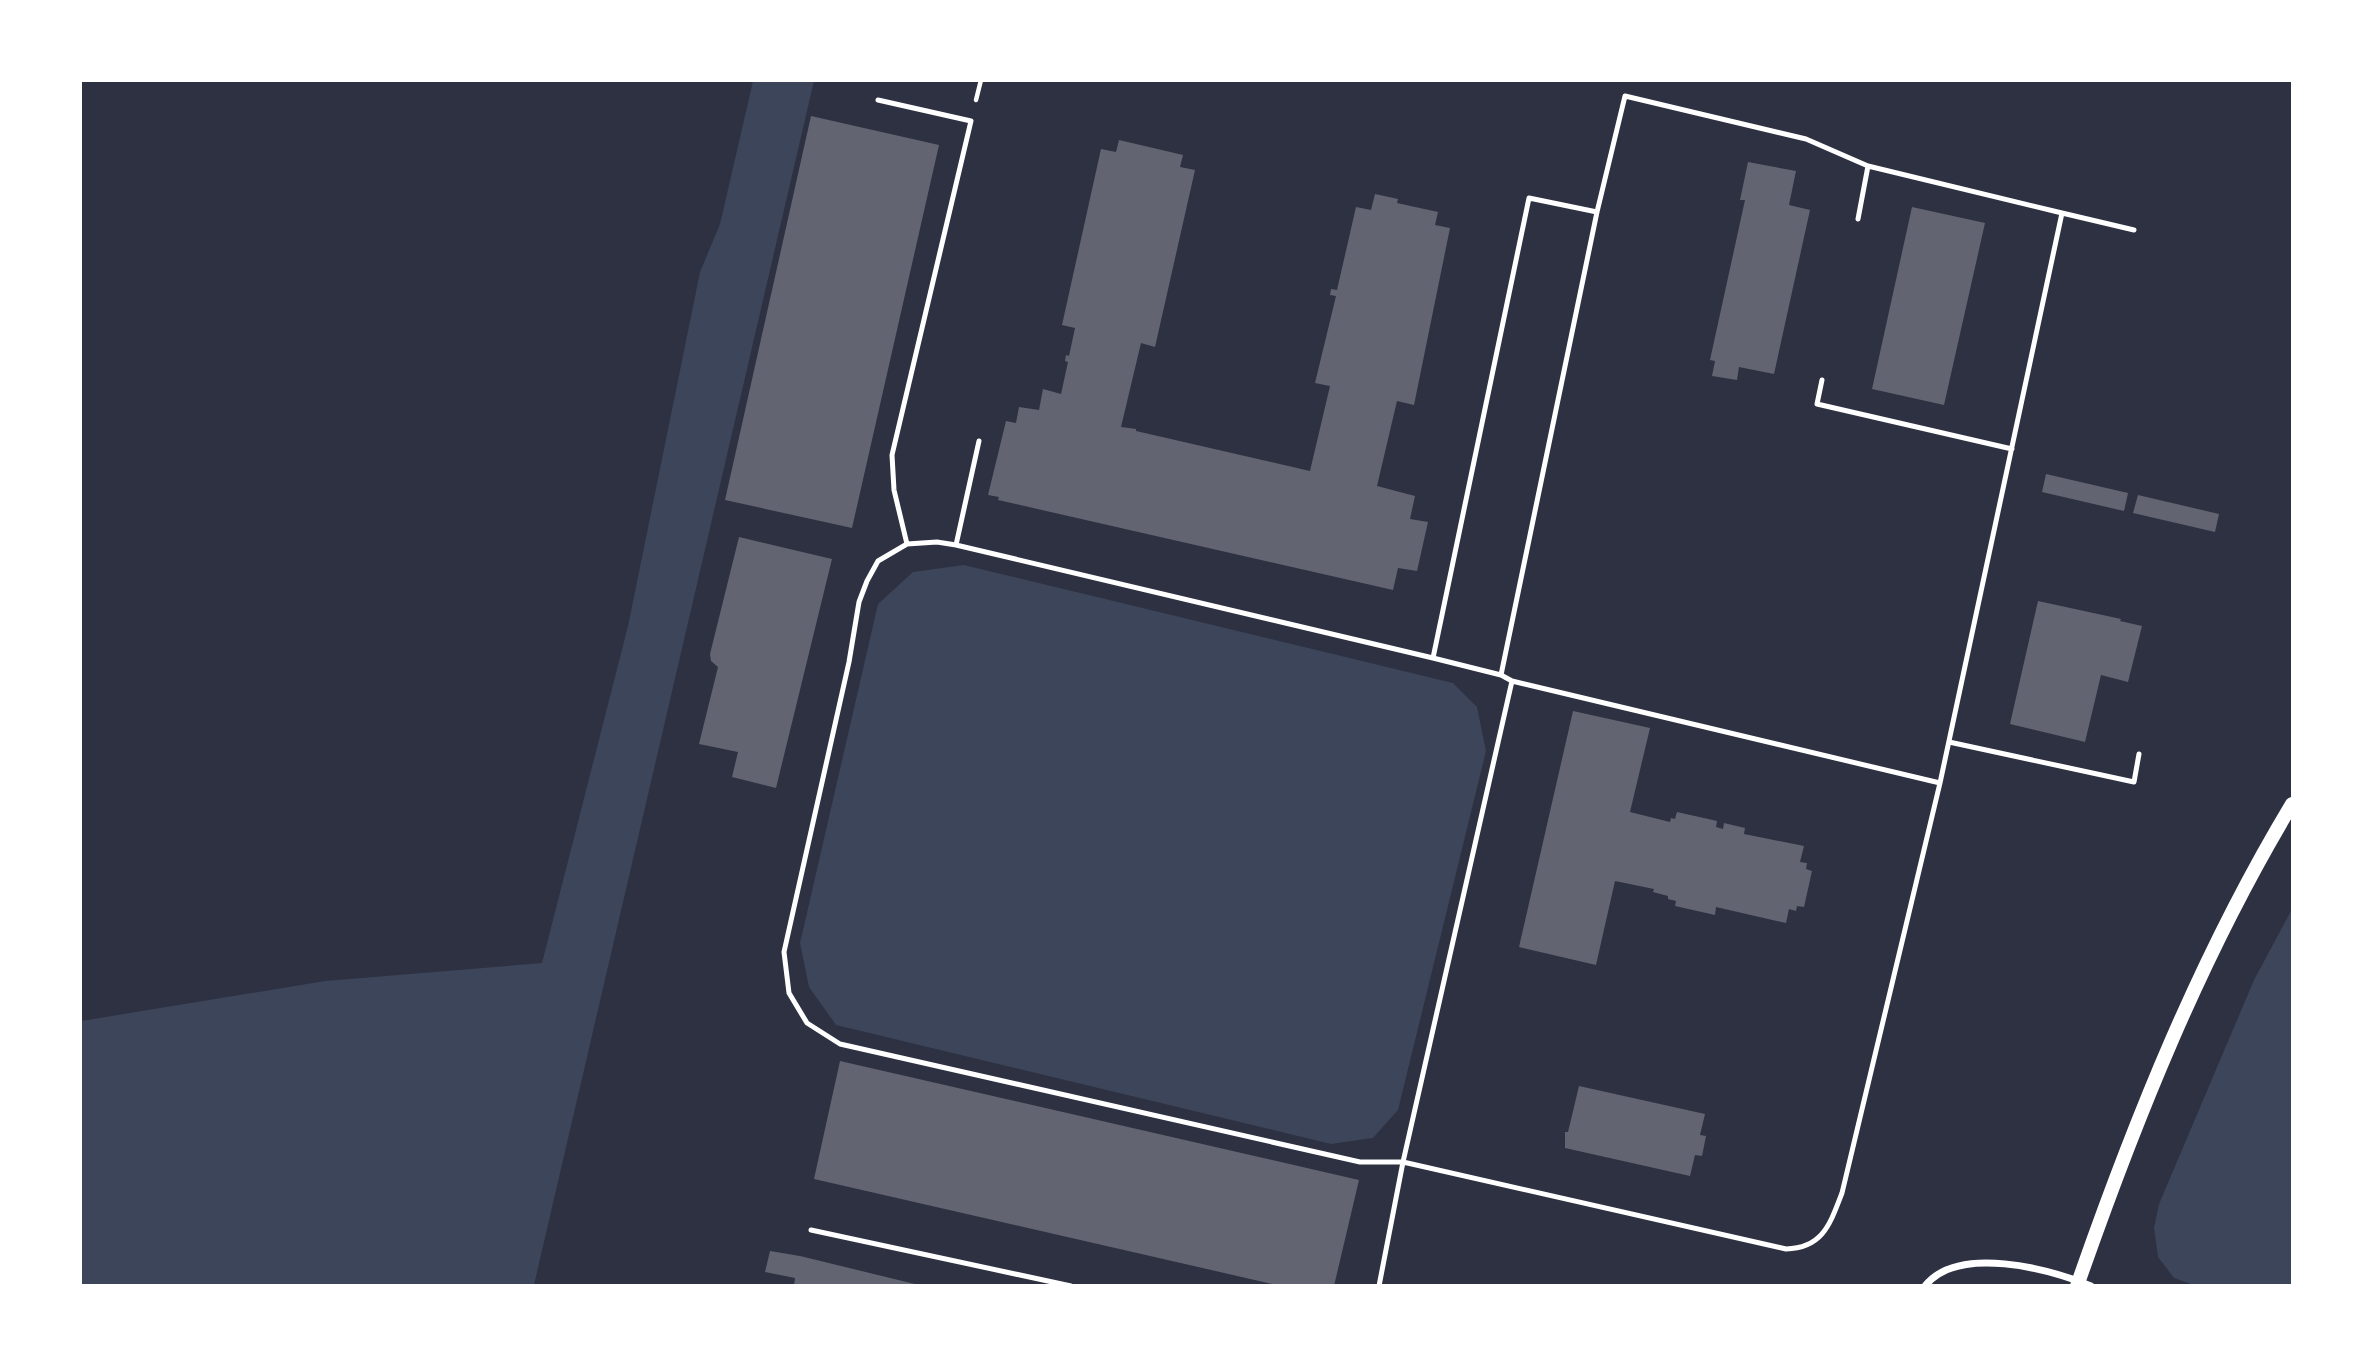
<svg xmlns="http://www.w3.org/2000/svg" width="2373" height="1366" font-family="Signika,sans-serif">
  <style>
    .green { fill: #3c4559 }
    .building { fill: #626471 }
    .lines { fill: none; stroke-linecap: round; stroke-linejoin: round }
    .path { stroke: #fff; stroke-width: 4.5 }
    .service { stroke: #fff; stroke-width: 5 }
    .minor { stroke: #fff; stroke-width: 7 }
    .secondary { stroke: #fff; stroke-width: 14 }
  </style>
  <rect width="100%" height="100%" fill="#2d3142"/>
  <path class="green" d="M753,81H814L534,1285H81V1021L325,981L542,963L628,626L700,272L720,224Z
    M964,565L1453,683L1477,707L1486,751L1398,1110L1373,1138L1331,1144L836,1025L809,987L800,943L878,604L913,572Z
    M2292,909V1285H2194L2174,1278L2158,1257L2154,1228L2159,1204L2254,980Z"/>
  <path class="building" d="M811,116L939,145L852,528L725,500Z
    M1119,140L1183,155L1180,167L1195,170L1155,347L1141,343L1121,427L1136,429V431L1310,471L1330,386L1315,383L1336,296L1330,295L1331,289L1337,290L1356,207L1371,210L1375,194L1398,199L1397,203L1438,212L1435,225L1450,228L1414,405L1397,401L1377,486L1415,496L1410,519L1428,522L1417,571L1398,568L1393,590L998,500L999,497L988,495L1006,421L1016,423L1019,407L1039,410L1043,389L1061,394L1068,362L1065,361L1066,355L1069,356L1075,328L1062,325L1101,149L1116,152Z
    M1748,162L1796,171L1789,205L1810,210L1774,374L1739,367L1737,380L1712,376L1715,361L1710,360L1745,200H1740Z
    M1912,207L1985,223L1944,405L1872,389Z
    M2046,474L2128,493L2124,511L2042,492Z
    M2138,495L2219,514L2215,532L2133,513Z
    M739,537L832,559L776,788L732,777L738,752L699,744L718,667L711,661L710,654Z
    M2038,601L2121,619L2120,621L2142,626L2128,682L2101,675L2085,742L2010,724Z
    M1573,711L1650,728L1630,812L1670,822L1671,818L1675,819L1677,812L1717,821L1716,827L1723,829L1724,823L1745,828L1744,834L1804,846L1800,862L1807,863L1806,869L1812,871L1804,907L1797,906L1796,911L1789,909L1786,923L1716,907L1715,915L1675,906L1676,901L1668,899V896L1653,892L1654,889L1615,881L1596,965L1519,947Z
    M840,1061L1359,1180L1334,1286H1281L814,1179Z
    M1579,1086L1705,1114L1700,1135L1706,1136L1702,1156L1695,1155L1690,1176L1565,1148V1132H1568Z
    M770,1251L800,1256L923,1286H794L795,1278L765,1272Z"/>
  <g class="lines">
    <path class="path" d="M976,100L981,80"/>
    <path class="service" d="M878,100L971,121L892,455L894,490L907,544
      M1868,166L2062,213
      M1822,380L1817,404L2012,449
      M956,545L979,441
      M1433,658L1529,198L1597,212L1625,96L1806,139L1868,166L1858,219
      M1501,675L1597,212
      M1949,742L2134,782L2139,754
      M1940,783L1512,681L1501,675L1433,658L956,545L937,542L907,544L878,561L867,581L859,602L849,662L784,952L789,993L807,1023L840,1044L1360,1162H1403L1786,1249C1823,1248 1830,1224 1842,1193L1940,783L2062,213L2134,230
      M811,1230L1071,1286
      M1379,1286L1403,1162L1512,681"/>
    <path class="minor" d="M1925,1286C1958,1244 2049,1269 2091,1286"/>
    <path class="secondary" d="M2077,1286C2135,1120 2201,955 2292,804"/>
  </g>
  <rect width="2373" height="1366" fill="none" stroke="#ffffff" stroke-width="164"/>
</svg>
